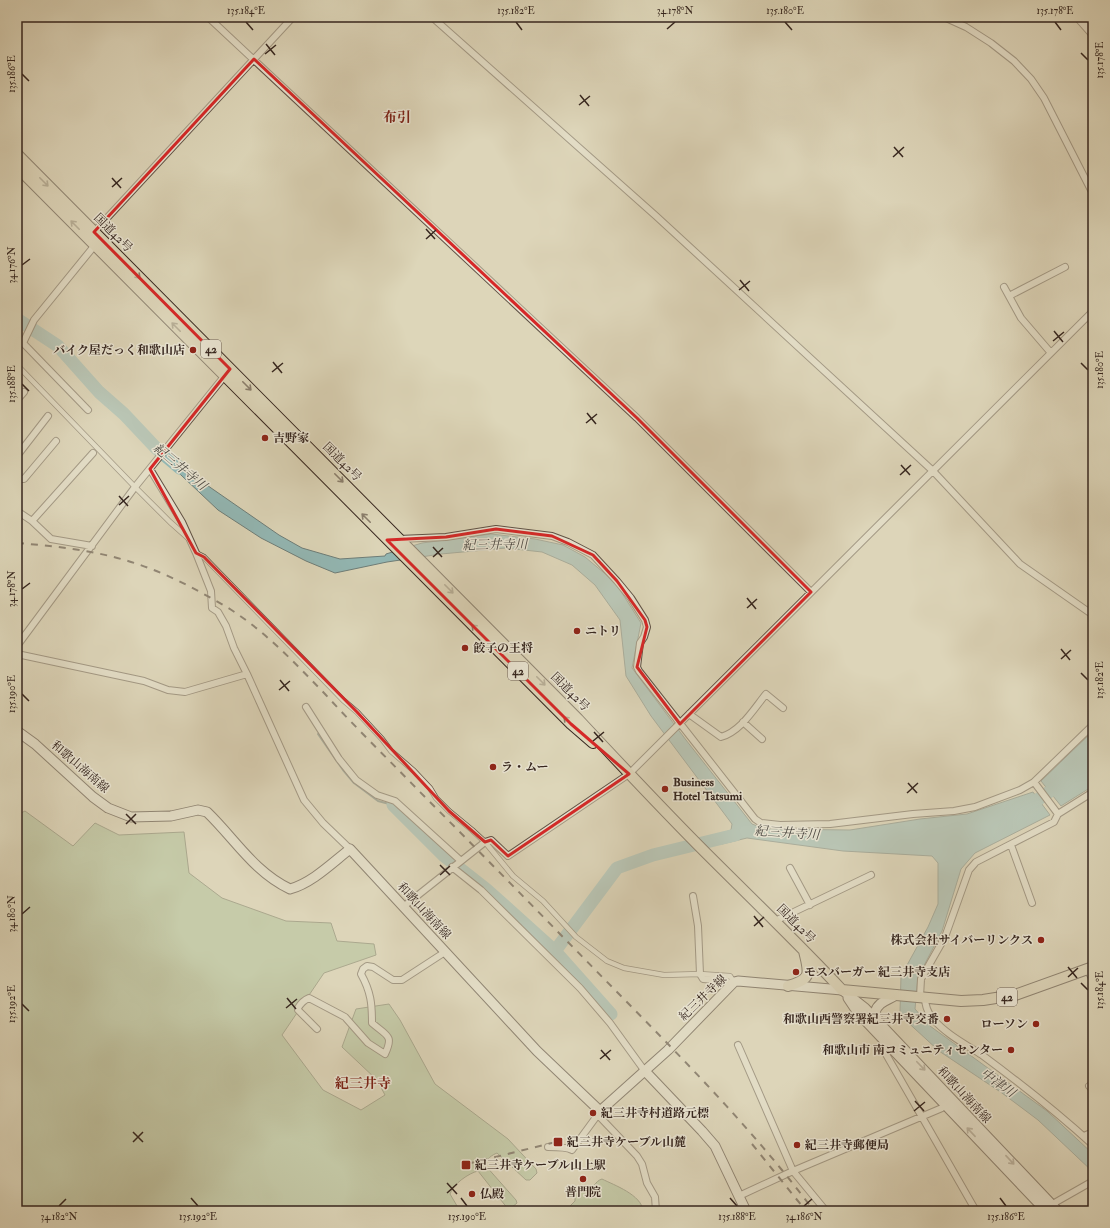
<svg xmlns="http://www.w3.org/2000/svg" width="1110" height="1228" font-family="'IM FELL Double Pica','Noto Serif JP',serif">
  <style>
    .green { fill: #aabf94; stroke: #70725a }
    .water { fill: #93b8b5; stroke: #6e7e79 }
    .lines { fill: none; stroke-linecap: round; stroke-linejoin: round }
    .stream { stroke: #6e7e79; stroke-width: 2 }
    .river { stroke: #93b8b5; stroke-width: 13 }
    .pedestrian-casing { stroke: #605246; stroke-width: 6 }
    .minor-casing { stroke: #605246; stroke-width: 8 }
    .tertiary-casing { stroke: #605246; stroke-width: 10 }
    .secondary-casing { stroke: #36261f; stroke-width: 11 }
    .trunk-casing { stroke: #36261f; stroke-width: 12 }
    .pedestrian { stroke: #e9e4d2; stroke-width: 4.5 }
    .minor { stroke: #e9e4d2; stroke-width: 6 }
    .tertiary { stroke: #e9e4d2; stroke-width: 8 }
    .secondary { stroke: #e9e4d2; stroke-width: 9 }
    .trunk { stroke: #ddd6b9; stroke-width: 10 }
    .rail { stroke: #36261f; stroke-width: 2; stroke-dasharray: 7 7; stroke-linecap: butt }
    .oneway { stroke: #8a7e6c }
    .oneway2 { stroke: #908578 }
    .marked { fill: none; stroke: #d62828; stroke-width: 3; stroke-linejoin: round }
    .ticks { fill: none; stroke: #36261f; stroke-width: 1.5 }
    .poi-dot { fill: #8f2418; stroke: #e9e4d2; stroke-width: 1.5 }
    .labels { text-anchor: middle; dominant-baseline: central; stroke-width: 3; stroke-linejoin: round; paint-order: stroke }
    .shield { fill: #e9e4d2; stroke: #6c5f55; stroke-width: 1 }
    .shield-label { font-size: 11px; font-weight: bold; fill: #36261f }
    .street-label { font-size: 12px; fill: #36261f; stroke: #e9e4d2 }
    .poi-label { font-size: 12px; font-weight: bold; fill: #36261f; stroke: #e9e4d2; text-anchor: start }
    .water-label { font-size: 13px; font-style: italic; fill: #4d4a44; stroke: #e9e4d2 }
    .quarter-label { font-size: 14px; font-weight: bold; fill: #7a1f14; stroke: #e9e4d2 }
    .neatline { fill: none; stroke: #36261f; stroke-width: 1.5 }
    .ticks-label { font-size: 10px; text-anchor: middle; fill: #36261f }
  </style>
  <rect width="100%" height="100%" fill="#ddd6b9"/>
  <filter id="stains"><feTurbulence type="fractalNoise" baseFrequency=".005" numOctaves="4"/><feColorMatrix values="0 0 0 0 .2 0 0 0 0 .09 0 0 0 0 .02 0 0 0 .5 -.17"/></filter>
  <radialGradient id="worn" r=".72"><stop offset=".6" stop-color="#630" stop-opacity="0"/><stop offset="1" stop-color="#630" stop-opacity=".3"/></radialGradient>
  <path class="green" d="M25,811L73,846L95,823L119,835L184,832L189,873L222,898L286,921L331,923L337,941L374,944L376,955L324,973L282,1035L323,1090L361,1110L385,1095L377,1080L342,1047L356,1009L389,1004L400,1020L435,1084L508,1139L536,1169L537,1173L530,1180H526L497,1153C492,1155 486,1159 485,1165L516,1200L517,1203L511,1208L508,1209L478,1171C469,1173 453,1184 450,1194L460,1211H17V815Z
    M602,1179C614,1185 642,1195 643,1211H557L561,1207H569L575,1201V1198L567,1191L566,1189L568,1188L587,1193C593,1189 595,1181 602,1179Z"/>
  <path class="water" d="M169,455L201,481L279,535L302,548L340,559L385,556L386,554L422,543L491,534L535,539L563,545L585,557L615,582L641,623L632,668L686,740L752,824L765,829L850,830L920,819L967,814L1033,792L1050,815L975,853L961,869L942,931L918,977L915,1009L930,1026L1047,1111L1093,1154V1172L1038,1120L1002,1093L939,1051L902,1017L900,1011L901,976L928,927L938,904V863L932,856L843,851L747,838L722,844L717,835L731,830L732,824L651,716L626,676L620,620L595,585L572,565L542,552L506,548L441,554L387,562L335,573L306,561L261,538L218,510L163,458Z
    M1093,731V786L1061,806L1041,781Z"/>
  <g class="lines">
    <path class="stream" d="M318,734L343,770L354,783L378,801L393,805"/>
    <path class="river" d="M17,319L58,346L99,392L124,414L156,448L180,468
      M393,805L444,856L486,889L555,951L611,1014
      M1024,809L1093,762
      M555,951L617,868L653,855L735,835"/>
    <g class="pedestrian-casing">
      <path id="pedestrian" d="M17,365L135,487L170,522L188,538
        M196,553L204,557L343,700L357,712L382,739L391,751L414,771L430,788L436,798L449,811L472,830L485,842L513,876L543,901L576,937L607,961L624,968L664,975L700,974L730,976L734,982"/>
    </g>
    <g class="minor-casing">
      <path id="minor" d="M208,17L637,418L811,592
        M432,17L656,216L933,471L1020,564L1093,615
        M944,17L966,27L991,43L1014,61L1031,79L1044,98L1093,194
        M94,232L293,17
        M1004,287L1021,318L1051,353
        M1009,296L1065,267
        M17,400L24,392
        M88,410L23,343L34,320L95,245
        M17,456L48,416
        M150,469L182,522L196,553L211,591L212,608L218,612L226,626L234,648L247,674L304,800L323,823L350,849
        M17,483L20,479H24L56,441
        M17,511L32,521L51,539L92,546
        M32,521L93,453
        M399,539L446,537L496,529L552,536L568,542L593,555L617,581L631,598L645,620L647,627L644,637L640,643L637,667L639,671L755,819L761,823L780,825L830,824L913,814L954,811L975,807L1020,790L1034,782L1093,725
        M17,646L135,487L227,373
        M17,654L144,681L168,690L185,692L247,674
        M306,707L339,759L356,780L377,795L395,801L461,861
        M689,714L721,737C741,731 753,710 766,694L783,708
        M743,722L762,739
        M1034,782L1058,814
        M1011,845L1032,903
        M452,867L481,890L580,988L610,1023L644,1070
        M790,868L810,905
        M693,896L698,926L700,974L703,979L727,981L730,985
        M403,907L485,842L491,840L508,856L629,774L1093,311
        M775,921L871,875
        M1087,969L1093,980
        M920,997L921,979L945,937L969,870L976,862L1054,822L1058,814L1093,792
        M925,997C925,1006 927,1012 933,1019C946,1034 965,1044 982,1055C1020,1083 1058,1113 1093,1145
        M317,1029L298,1010V1008C301,1003 304,1000 309,998L345,1017L368,1043L385,1054C394,1035 387,1036 372,1023C372,1004 371,992 361,974L363,969L367,966L373,967L393,980H402L445,952
        M888,1044L883,1049L976,1211
        M738,1045L793,1171L826,1211
        M1093,1084L1089,1086L1093,1090
        M597,1114L637,1156L642,1164L647,1183L655,1197L656,1211
        M1084,1136L1093,1132
        M548,1147C554,1147 567,1147 572,1150L599,1113
        M739,1196L793,1171L942,1108L948,1102
        M1049,1206L1093,1181"/>
    </g>
    <g class="tertiary-casing">
      <path id="tertiary" d="M1078,17L1093,34"/>
    </g>
    <g class="secondary-casing">
      <path id="secondary" d="M17,731L35,744L93,797L108,808L131,817L171,816L198,810L207,812C235,839 254,872 290,889C312,883 332,863 350,849L537,1051L600,1111L668,1050L734,982L738,981L842,990
        M842,990L865,1008L1058,1211
        M848,998L858,1013L1046,1211
        M878,1020L875,1012C879,1001 887,1001 896,995
        M644,1070L702,1131L715,1146L746,1211"/>
    </g>
    <g class="trunk-casing">
      <path id="trunk" d="M17,154L578,719C620,764 662,809 706,853C751,898 798,943 842,990L961,1001L983,1000L1015,995L1093,967
        M17,167L571,724L593,743
        M788,986C813,979 809,973 804,951"/>
    </g>
    <use href="#pedestrian" class="pedestrian"/>
    <use href="#minor" class="minor"/>
    <use href="#tertiary" class="tertiary"/>
    <use href="#secondary" class="secondary"/>
    <use href="#trunk" class="trunk"/>
    <path class="rail" d="M17,543C54,546 92,550 128,561C162,571 194,588 225,606C263,629 294,662 325,694C355,727 387,758 418,790C485,857 551,925 617,992C686,1062 755,1132 814,1211
      M752,1144L806,1211
      M467,1164L560,1141"/>
  </g>
  <defs><path id="oneway-shaft" d="M-6 0H5M1.5-3L5.5 0L1.5 3" fill="none" stroke-width="1.6" stroke-linecap="round" stroke-linejoin="round"/></defs>
  <g class="oneway">
    <use href="#oneway-shaft" transform="translate(44 182) rotate(45)"/>
    <use href="#oneway-shaft" transform="translate(75 225) rotate(-135)"/>
    <use href="#oneway-shaft" transform="translate(136 274) rotate(45)"/>
    <use href="#oneway-shaft" transform="translate(176 327) rotate(-135)"/>
    <use href="#oneway-shaft" transform="translate(247 386) rotate(45)"/>
    <use href="#oneway-shaft" transform="translate(339 478) rotate(45)"/>
    <use href="#oneway-shaft" transform="translate(366 518) rotate(-135)"/>
    <use href="#oneway-shaft" transform="translate(449 589) rotate(45)"/>
    <use href="#oneway-shaft" transform="translate(476 629) rotate(-135)"/>
    <use href="#oneway-shaft" transform="translate(541 681) rotate(45)"/>
    <use href="#oneway-shaft" transform="translate(568 721) rotate(-135)"/>
  </g>
  <g class="oneway2">
    <use href="#oneway-shaft" transform="translate(921 1066) rotate(46)"/>
    <use href="#oneway-shaft" transform="translate(971 1132) rotate(-133)"/>
    <use href="#oneway-shaft" transform="translate(1010 1160) rotate(47)"/>
  </g>
  <path d="M0 0H1110V1228H0ZM254,59L637,418L811,592L680,724L637,667L647,627L645,620L617,581L593,555L552,536L496,529L446,537L387,540L571,724L629,774L508,856L491,840L485,842L449,811L357,712L204,557L196,553L150,469L230,369L94,232Z" fill="#ddd6b9" fill-opacity=".55" fill-rule="evenodd"/>
  <path class="marked" d="M254,59L637,418L811,592L680,724L637,667L647,627L645,620L617,581L593,555L552,536L496,529L446,537L387,540L571,724L629,774L508,856L491,840L485,842L449,811L357,712L204,557L196,553L150,469L230,369L94,232Z"/>
  <path class="ticks" d="M246,22L253,30M516,22L522,30M785,22L792,30M1055,22L1061,30M667,29L675,22M266,44L275,55M1081,53L1088,60M265,54L276,45M22,74L29,81M580,95L589,106M579,105L590,96M894,147L903,157M893,157L904,147M112,178L121,188M112,187L122,178M426,229L435,239M426,239L436,230M22,265L30,259M740,280L749,291M739,290L750,281M1054,331L1063,342M1053,341L1064,332M273,362L282,373M1081,363L1088,370M272,372L283,363M22,384L29,391M587,413L596,424M586,423L597,414M901,465L910,475M900,475L911,465M119,496L128,506M119,505L129,496M433,547L442,557M433,557L443,548M22,589L30,583M747,598L756,609M747,608L757,599M1061,649L1070,660M1061,659L1071,650M1081,673L1088,680M280,680L289,691M279,690L290,681M22,694L29,701M594,732L603,742M593,741L604,732M908,783L917,793M907,793L918,783M126,814L136,824M126,824L136,814M440,865L450,875M440,875L450,866M22,914L30,907M754,916L763,927M754,926L764,917M1068,967L1077,978M1068,977L1078,968M1081,983L1088,990M287,998L296,1009M22,1004L29,1011M286,1008L297,999M601,1050L610,1060M600,1059L611,1050M915,1101L924,1111M914,1111L925,1102M133,1132L143,1142M133,1142L143,1132M447,1183L457,1194M447,1193L457,1184M191,1198L198,1206M461,1198L467,1206M730,1198L737,1206M1000,1198L1006,1206M59,1206L66,1199M804,1206L812,1199"/>
  <g class="poi-dot">
    <circle cx="193" cy="350" r="4"/>
    <circle cx="265" cy="438" r="4"/>
    <circle cx="577" cy="631" r="4"/>
    <circle cx="465" cy="648" r="4"/>
    <circle cx="493" cy="767" r="4"/>
    <circle cx="665" cy="789" r="4"/>
    <circle cx="1041" cy="940" r="4"/>
    <circle cx="796" cy="972" r="4"/>
    <circle cx="947" cy="1019" r="4"/>
    <circle cx="1036" cy="1024" r="4"/>
    <circle cx="1011" cy="1050" r="4"/>
    <circle cx="593" cy="1113" r="4"/>
    <rect x="553" y="1137" width="10" height="10" rx="2"/>
    <circle cx="797" cy="1145" r="4"/>
    <rect x="461" y="1160" width="10" height="10" rx="2"/>
    <circle cx="583" cy="1179" r="4"/>
    <circle cx="472" cy="1194" r="4"/>
  </g>
  <g class="labels">
    <g class="shield">
      <rect x="201" y="340" width="20" height="18" rx="3"/>
      <rect x="508" y="662" width="20" height="18" rx="3"/>
      <rect x="997" y="988" width="20" height="18" rx="3"/>
    </g>
    <g class="shield-label">
      <text x="211" y="349">42</text>
      <text x="518" y="671">42</text>
      <text x="1007" y="997">42</text>
    </g>
    <g class="street-label">
      <text transform="translate(113 233) rotate(45)">国道42号</text>
      <text transform="translate(342 462) rotate(45)">国道42号</text>
      <text transform="translate(570 692) rotate(45)">国道42号</text>
      <text transform="translate(80 767) rotate(41)">和歌山海南線</text>
      <text transform="translate(424 911) rotate(47)">和歌山海南線</text>
      <text transform="translate(796 924) rotate(45)">国道42号</text>
      <text transform="translate(703 998) rotate(-44)">紀三井寺線</text>
      <text transform="translate(964 1095) rotate(47)">和歌山海南線</text>
    </g>
    <g class="poi-label">
      <text x="185" y="350" text-anchor="end">バイク屋だっく和歌山店</text>
      <text x="273" y="438">吉野家</text>
      <text x="585" y="631">ニトリ</text>
      <text x="473" y="648">餃子の王将</text>
      <text x="501" y="767">ラ・ムー</text>
      <text x="673" y="782">Business<tspan x="673" dy="14">Hotel Tatsumi</tspan></text>
      <text x="1033" y="940" text-anchor="end">株式会社サイバーリンクス</text>
      <text x="804" y="972">モスバーガー 紀三井寺支店</text>
      <text x="939" y="1019" text-anchor="end">和歌山西警察署紀三井寺交番</text>
      <text x="1028" y="1024" text-anchor="end">ローソン</text>
      <text x="1003" y="1050" text-anchor="end">和歌山市 南コミュニティセンター</text>
      <text x="601" y="1113">紀三井寺村道路元標</text>
      <text x="567" y="1142">紀三井寺ケーブル山麓</text>
      <text x="805" y="1145">紀三井寺郵便局</text>
      <text x="475" y="1165">紀三井寺ケーブル山上駅</text>
      <text x="583" y="1192" text-anchor="middle">普門院</text>
      <text x="480" y="1194">仏殿</text>
    </g>
    <g class="water-label">
      <text transform="translate(180 467) rotate(40)">紀三井寺川</text>
      <text transform="translate(495 545) rotate(-1)">紀三井寺川</text>
      <text transform="translate(787 833) rotate(4)">紀三井寺川</text>
      <text transform="translate(998 1083) rotate(36)">中津川</text>
    </g>
    <g class="quarter-label">
      <text x="397" y="117">布引</text>
      <text x="363" y="1083">紀三井寺</text>
    </g>
  </g>
  <rect width="1110" height="1228" fill="none" stroke="#ddd6b9" stroke-width="44"/>
  <rect x="22" y="22" width="1066" height="1184" class="neatline"/>
  <g class="ticks-label">
    <text x="246" y="14">135.184°E</text>
    <text x="516" y="14">135.182°E</text>
    <text x="675" y="14">34.178°N</text>
    <text x="785" y="14">135.180°E</text>
    <text x="1055" y="14">135.178°E</text>
    <text transform="translate(1099 60) rotate(-90)" y="4">135.178°E</text>
    <text transform="translate(11 74) rotate(-90)" y="4">135.186°E</text>
    <text transform="translate(11 265) rotate(-90)" y="4">34.176°N</text>
    <text transform="translate(1099 370) rotate(-90)" y="4">135.180°E</text>
    <text transform="translate(11 384) rotate(-90)" y="4">135.188°E</text>
    <text transform="translate(11 589) rotate(-90)" y="4">34.178°N</text>
    <text transform="translate(1099 680) rotate(-90)" y="4">135.182°E</text>
    <text transform="translate(11 694) rotate(-90)" y="4">135.190°E</text>
    <text transform="translate(11 914) rotate(-90)" y="4">34.180°N</text>
    <text transform="translate(1099 990) rotate(-90)" y="4">135.184°E</text>
    <text transform="translate(11 1004) rotate(-90)" y="4">135.192°E</text>
    <text x="59" y="1220">34.182°N</text>
    <text x="198" y="1220">135.192°E</text>
    <text x="467" y="1220">135.190°E</text>
    <text x="737" y="1220">135.188°E</text>
    <text x="804" y="1220">34.186°N</text>
    <text x="1006" y="1220">135.186°E</text>
  </g>
  <rect width="100%" height="100%" filter="url(#stains)"/>
  <rect width="100%" height="100%" fill="url(#worn)"/>
</svg>
